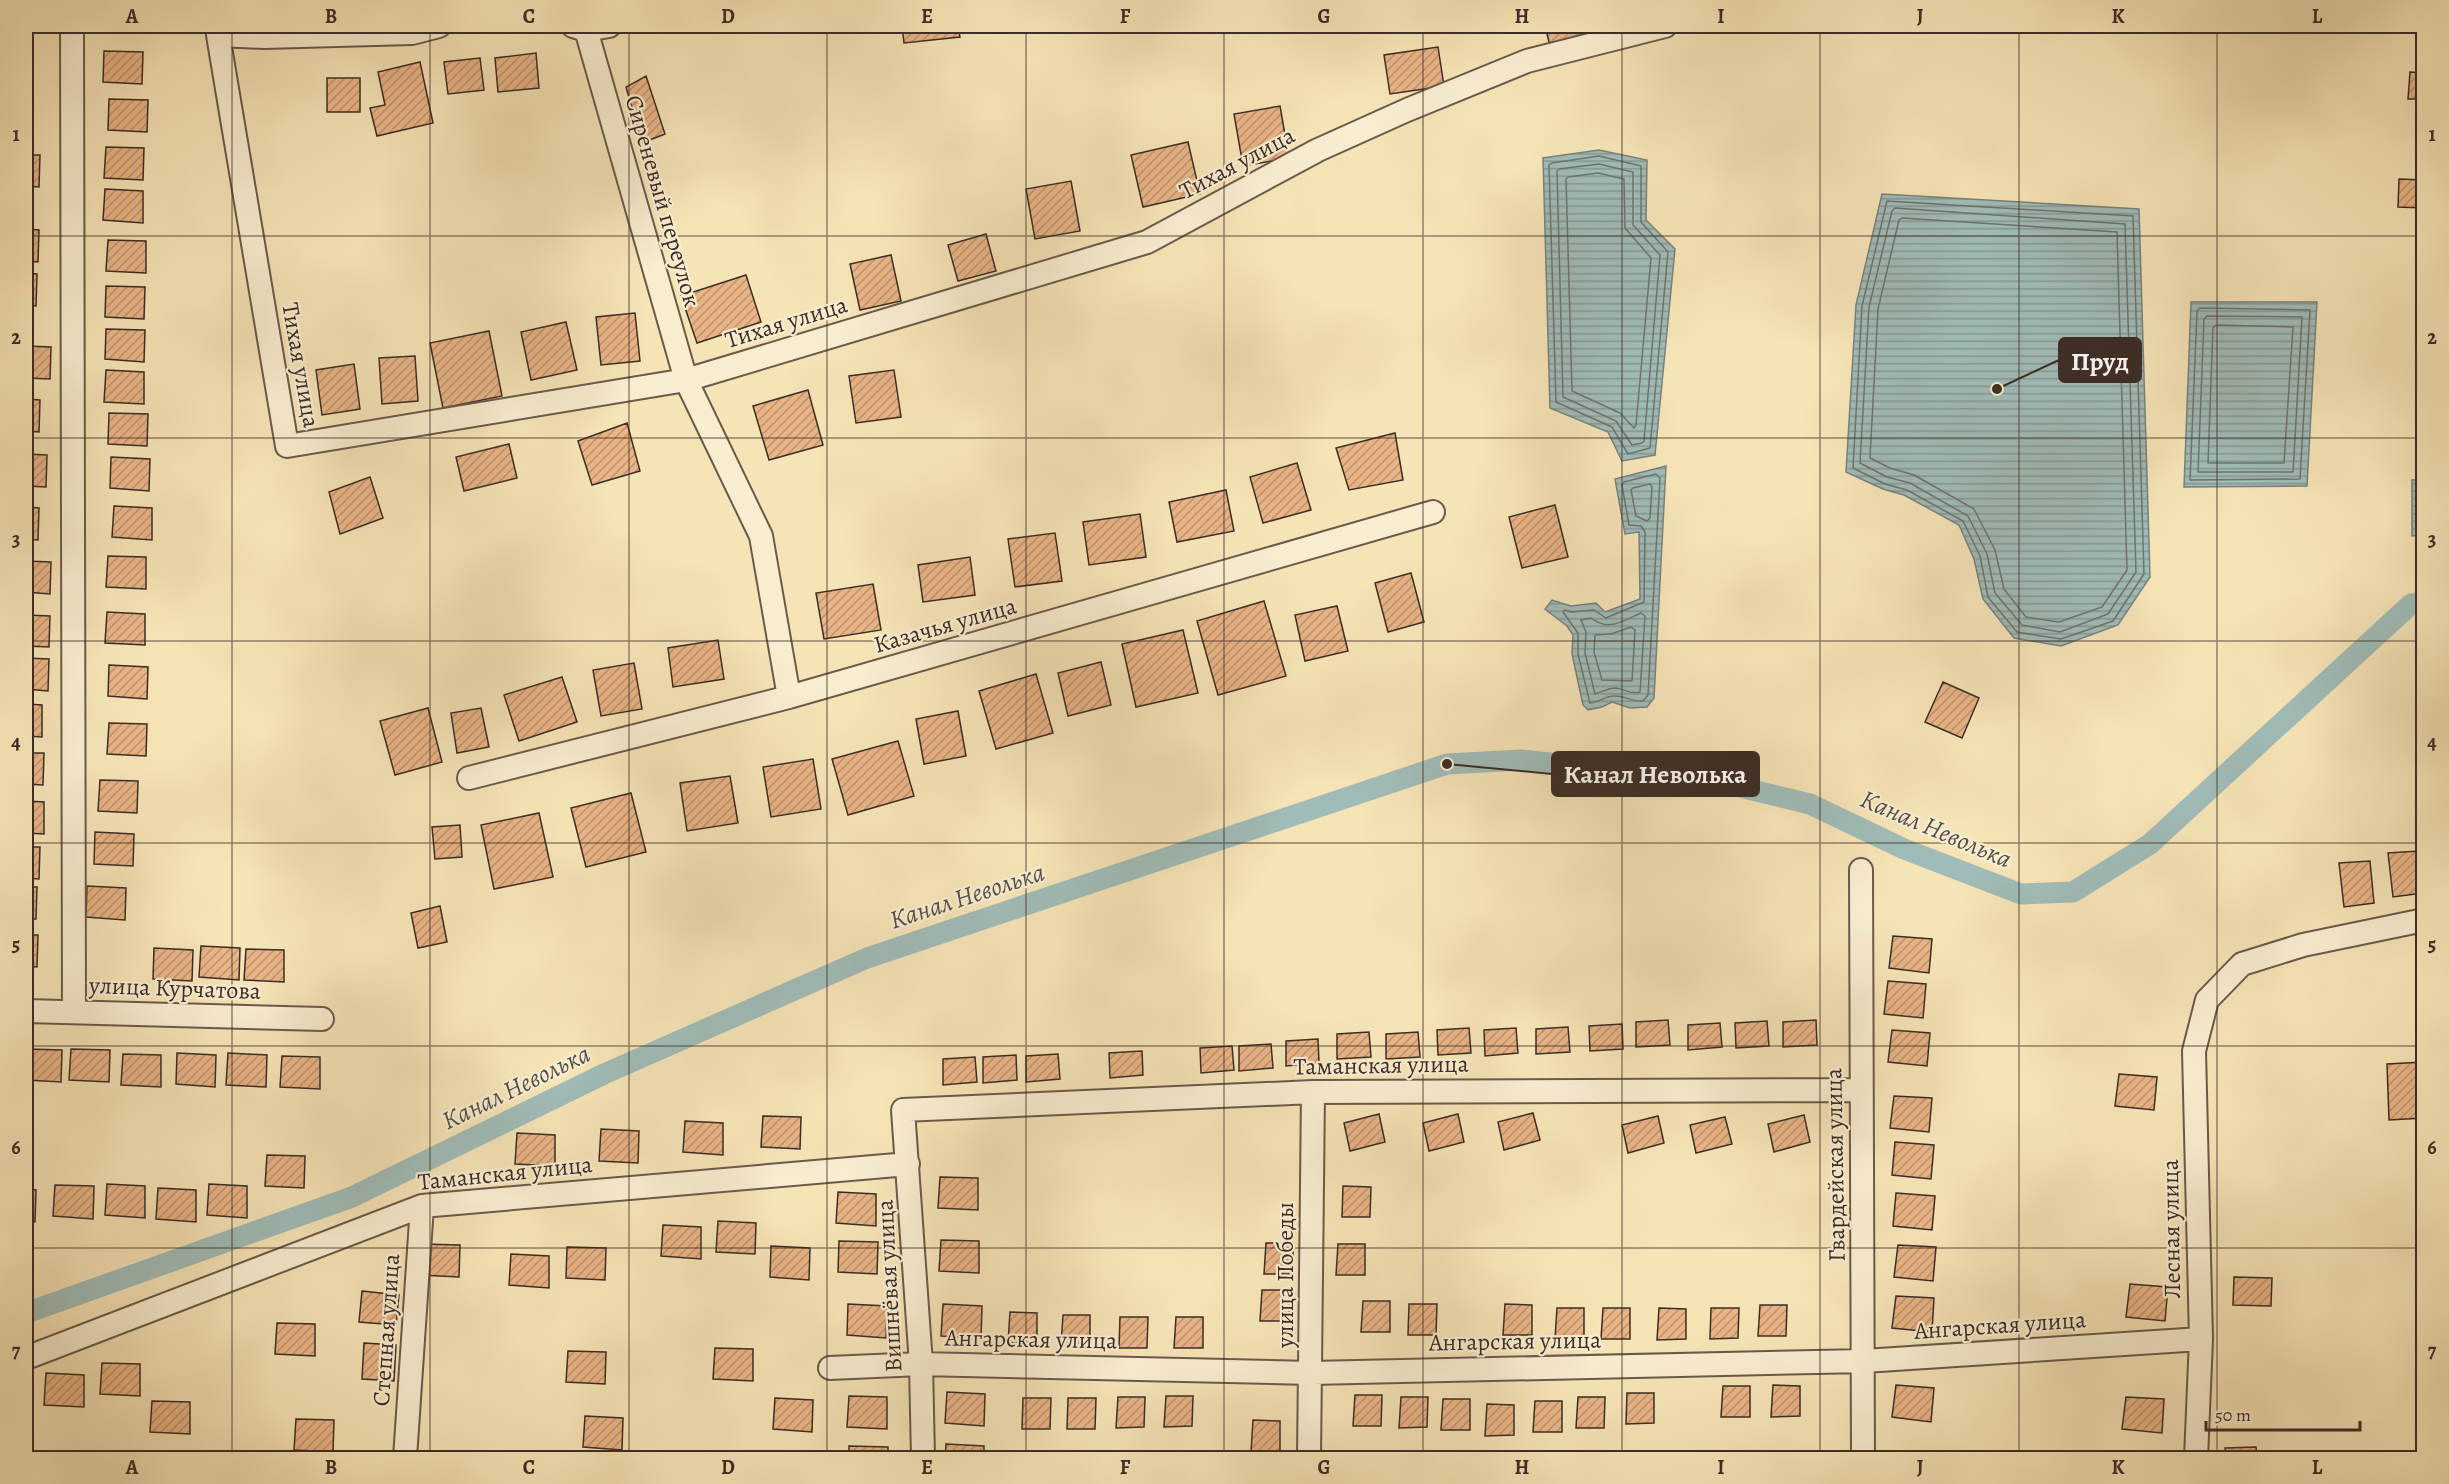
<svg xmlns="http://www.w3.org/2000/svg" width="2449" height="1484" font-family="Alegreya,serif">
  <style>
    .water { fill: url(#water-rules); stroke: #78827e; stroke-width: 1.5 }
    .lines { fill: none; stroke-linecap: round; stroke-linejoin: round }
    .shore { stroke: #6e746f; stroke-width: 1.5 }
    .canal { stroke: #a0bcb8; stroke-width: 21 }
    .building { fill: url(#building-hatch); stroke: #3b2c26; stroke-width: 1.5 }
    .street-casing { stroke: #6a5a4a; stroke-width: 26 }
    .street { stroke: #f9edd0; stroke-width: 22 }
    .grid { fill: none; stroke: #3b2c26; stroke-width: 1.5; stroke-opacity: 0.55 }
    .labels { text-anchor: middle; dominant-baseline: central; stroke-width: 4.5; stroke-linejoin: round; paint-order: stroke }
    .street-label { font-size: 24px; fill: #3b2c26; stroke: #f9edd0 }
    .water-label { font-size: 26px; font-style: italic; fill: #54504a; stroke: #f9edd0 }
    .leader { fill: none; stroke: #3b2c26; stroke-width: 2 }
    .callout-dot { fill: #3b2c26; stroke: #f9edd0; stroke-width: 2 }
    .callout { fill: #3b2c26; stroke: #3b2c26; stroke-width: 2 }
    .callout-label { font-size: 26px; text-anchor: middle; font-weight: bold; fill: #fff }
    .neatline { fill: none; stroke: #3b2c26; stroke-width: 2 }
    .grid-label { font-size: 20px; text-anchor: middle; font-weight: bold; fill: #3b2c26 }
  </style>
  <defs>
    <pattern id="water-rules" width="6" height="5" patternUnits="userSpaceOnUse" patternTransform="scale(1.5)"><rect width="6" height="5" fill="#a0bcb8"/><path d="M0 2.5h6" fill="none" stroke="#849995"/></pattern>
    <pattern id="building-hatch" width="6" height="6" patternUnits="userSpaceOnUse" patternTransform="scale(1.5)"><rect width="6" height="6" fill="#e9b486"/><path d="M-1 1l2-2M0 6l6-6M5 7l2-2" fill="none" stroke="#be936d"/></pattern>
  </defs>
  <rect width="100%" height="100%" fill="#f6e4b7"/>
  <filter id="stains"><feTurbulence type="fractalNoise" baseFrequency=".00333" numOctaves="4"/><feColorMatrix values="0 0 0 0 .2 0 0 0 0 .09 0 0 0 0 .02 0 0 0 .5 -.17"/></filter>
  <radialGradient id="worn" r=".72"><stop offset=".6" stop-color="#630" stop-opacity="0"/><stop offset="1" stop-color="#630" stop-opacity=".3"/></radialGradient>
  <path class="water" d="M1599,150L1647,160L1646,220L1675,249L1655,455L1622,461L1608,432L1550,408L1543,158Z
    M1882,194L2139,209L2150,577L2118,625L2061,646L2014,638L1983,599L1974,559L1959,525L1904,495L1883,489L1846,472L1856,305Z
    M2191,302H2317L2307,486L2184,487Z
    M1666,466L1654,698L1647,707L1630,708L1612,702L1602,707L1588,710L1583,705L1572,654L1573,635L1567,626L1545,609L1552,600L1571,606L1596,603L1605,612L1640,599L1639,532L1625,534L1615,479Z
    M2423,479V535L2412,536V480Z"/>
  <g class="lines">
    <path class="shore" d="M1599,156L1641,166V222L1668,252L1650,448L1628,454L1612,427L1556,402L1549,165L1552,163Z
      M1599,164L1633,172V225L1660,255L1644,441L1642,443L1632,445L1616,421L1563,397L1557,171L1559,169Z
      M1598,173L1624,179L1625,228L1651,258L1636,425L1634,428L1620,413L1572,391L1566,179L1568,177Z
      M1887,201L2133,216L2144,574L2113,621L2061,639L2017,632L1988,597L1980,556L1963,521L1907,490L1885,484L1853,468L1862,306Z
      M1895,208L2125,224L2136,572L2108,614L2060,632L2022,625L1995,593L1987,554L1968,516L1910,483L1887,477L1860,463L1869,307L1892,211Z
      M1902,218L2117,232L2127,570L2102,607L2059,622L2026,617L2004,589L1995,550L1974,509L1914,475L1890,468L1870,458L1878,309L1899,220Z
      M2200,308L2310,310L2300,479L2190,480L2197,311Z
      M2207,316L2302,317L2293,472H2198L2204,319Z
      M2216,325L2293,327L2284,463H2208L2213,328Z
      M1656,474L1660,478L1648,695L1643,701C1631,702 1624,695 1614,696C1606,696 1599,702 1590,703L1578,654V633L1563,612L1565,610L1571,612L1594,610L1606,618L1644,602L1645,532L1641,526L1629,525L1622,485L1624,482Z
      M1650,484L1652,487L1650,518L1647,521L1636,516L1631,490L1633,488Z
      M1641,613L1645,616L1640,692C1631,695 1625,689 1615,688C1608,688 1602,692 1595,694L1585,653L1586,632L1581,620L1591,618C1609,632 1622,621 1641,613Z
      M1631,627L1635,630L1632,681L1602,680L1594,652L1595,635L1611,634Z"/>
    <path class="canal" d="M26,1313L352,1197L604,1074L867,958L1447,764L1521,760L1707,779L1810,804L1904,849L2021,894L2073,892L2150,844L2411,604L2424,602"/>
  </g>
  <path class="building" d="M98,26H137V32L98,30Z
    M902,26H958L960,37L904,43Z
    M1545,26H1604L1606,35L1551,50Z
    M1438,47L1444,86L1390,94L1384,55Z
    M104,51L143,52L142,84L103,82Z
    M536,53L539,88L498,92L495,58Z
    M480,58L484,90L448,94L444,62Z
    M420,62L433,123L377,136L370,108L385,105L378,72Z
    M2410,72L2424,73V99H2408Z
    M646,76L665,134L642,143L626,87Z
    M327,78H360V112H327Z
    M109,99L148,100L147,132L108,130Z
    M1280,106L1289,158L1243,166L1234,114Z
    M1188,142L1200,194L1143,207L1131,155Z
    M106,147L144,148L143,180L104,178Z
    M26,155H40L39,187L26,186Z
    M2399,179L2424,180V208L2398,207Z
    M1071,181L1080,231L1035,239L1026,189Z
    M105,189L143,191V223L103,220Z
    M26,229L39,230L38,262L26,261Z
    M986,234L996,271L958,281L948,245Z
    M108,240L146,241V273L106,271Z
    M891,255L901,301L860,310L850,264Z
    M26,273L37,274L36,306L26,305Z
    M746,275L761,322L697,343L681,296Z
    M106,286L145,287L144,319L105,317Z
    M635,313L640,361L601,365L596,317Z
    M566,322L577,370L531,380L521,332Z
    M106,329L145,330L144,362L105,359Z
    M489,331L502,396L443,408L430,343Z
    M26,346L51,347L50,379L26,378Z
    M415,356L418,401L382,404L379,358Z
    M354,364L360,409L322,415L316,370Z
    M106,370L144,372V404L104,402Z
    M894,370L901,417L856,423L849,376Z
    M808,390L823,445L769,460L753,406Z
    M26,399L40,400L39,432L26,431Z
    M109,413L148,414L147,446L108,444Z
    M627,423L640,471L592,485L578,441Z
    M1395,433L1403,480L1349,490L1336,448Z
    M509,444L517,478L464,491L456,457Z
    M26,454L47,455L46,487L26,486Z
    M111,457L150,459L149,491L110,488Z
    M1297,463L1311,510L1263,523L1250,477Z
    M370,477L383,518L340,534L329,492Z
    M1226,490L1234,531L1177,542L1169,502Z
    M1555,505L1568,557L1522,568L1509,517Z
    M114,506L152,508V540L112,537Z
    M26,507L39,508L38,540L26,539Z
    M1140,514L1146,557L1089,565L1083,522Z
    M1055,533L1062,581L1015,587L1008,539Z
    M108,556L146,557V589L106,587Z
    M970,557L975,595L923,602L918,565Z
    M26,561L51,562L50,594L26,592Z
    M1411,573L1424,622L1388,632L1375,583Z
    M873,584L881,630L824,639L816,593Z
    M1264,601L1286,676L1218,695L1197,621Z
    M1337,606L1348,651L1305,661L1295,615Z
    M107,612L145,614V645L105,643Z
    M26,615L50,616L49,647L26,646Z
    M1183,630L1198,693L1136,707L1122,644Z
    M718,640L724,679L673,687L668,648Z
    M26,658L49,659L48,691L26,689Z
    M1101,662L1111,705L1068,716L1058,673Z
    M634,663L642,709L601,716L593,670Z
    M109,665L148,667L147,699L108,696Z
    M1036,674L1053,733L996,749L979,691Z
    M562,677L577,722L519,741L504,695Z
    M1943,682L1979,698L1962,738L1925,722Z
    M26,704L42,705V737L26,736Z
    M428,708L442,762L395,775L380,721Z
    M481,708L489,747L457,753L451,713Z
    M958,711L966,756L924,764L916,719Z
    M109,723L147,724L146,756L107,754Z
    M898,741L914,796L848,815L832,759Z
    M26,753H44L43,785L26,784Z
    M813,759L821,809L771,817L763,767Z
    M730,776L738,823L687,831L680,783Z
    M100,780L138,781L137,813L98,811Z
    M631,793L646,852L586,867L571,808Z
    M26,801L44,802V834L26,833Z
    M539,813L553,877L494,889L481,825Z
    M460,825L462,857L435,859L432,827Z
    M95,832L134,834L133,866L94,864Z
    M26,847H40L39,879L26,878Z
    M2419,851L2423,893L2393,897L2388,853Z
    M2370,861L2374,903L2344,907L2339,863Z
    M87,886L126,888L125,920L86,917Z
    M26,887H37L36,919H26Z
    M440,906L447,942L418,948L411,913Z
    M26,935H38L37,967L26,966Z
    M1893,936L1932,939L1929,973L1889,968Z
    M201,946L240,948L239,980L199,977Z
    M154,948L193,950L192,981L153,979Z
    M246,949L284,950V982L244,980Z
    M1888,981L1926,984L1923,1018L1884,1014Z
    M1668,1020L1670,1045L1636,1047V1022Z
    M1816,1020L1817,1045L1783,1047V1022Z
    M1767,1021L1769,1046L1736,1048L1735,1023Z
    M1720,1023L1722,1047L1688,1050V1025Z
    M1622,1024L1623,1049L1590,1051L1589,1026Z
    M1568,1027L1570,1052L1536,1054V1029Z
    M1469,1028L1471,1053L1438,1055L1437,1030Z
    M1516,1028L1518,1053L1485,1056L1484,1030Z
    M1892,1030L1930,1033L1927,1066L1888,1062Z
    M1369,1032L1371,1057L1337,1059V1034Z
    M1418,1032L1420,1057L1386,1059V1034Z
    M1318,1039L1319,1063L1286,1066V1041Z
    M1271,1044L1273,1068L1239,1071V1046Z
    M1232,1046L1234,1070L1201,1073L1200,1048Z
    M26,1049L62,1050L61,1082L26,1080Z
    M71,1049L110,1050L109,1082L69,1080Z
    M1142,1051L1143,1075L1110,1078L1109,1053Z
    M177,1053L216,1055L215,1087L176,1084Z
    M228,1053L267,1055L266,1087L226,1085Z
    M123,1054L161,1055V1087L121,1085Z
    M1058,1054L1060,1079L1026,1082V1056Z
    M1016,1055L1017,1080L983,1083V1057Z
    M282,1056L320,1057V1089L280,1087Z
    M975,1057L977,1082L943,1085V1059Z
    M2424,1062V1118L2389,1120L2387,1064Z
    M2119,1074L2157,1077L2154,1110L2115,1106Z
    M1894,1096L1932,1098L1929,1132L1890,1128Z
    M1533,1113L1540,1140L1504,1150L1498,1122Z
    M1379,1114L1385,1142L1350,1151L1344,1123Z
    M1458,1114L1464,1142L1429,1151L1423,1123Z
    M1804,1115L1810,1142L1774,1152L1768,1124Z
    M763,1116L801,1117L800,1149L761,1147Z
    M1658,1116L1664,1143L1628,1153L1622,1125Z
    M1725,1117L1732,1144L1696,1153L1690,1125Z
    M685,1121L723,1123V1155L683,1152Z
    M601,1129L639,1131L638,1163L599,1161Z
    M517,1133L555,1135V1166L515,1164Z
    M1895,1142L1934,1145L1931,1179L1892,1175Z
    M267,1155L305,1156L304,1188L265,1186Z
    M940,1177L978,1178V1210L938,1208Z
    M107,1184L145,1186V1218L105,1215Z
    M209,1184L247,1186V1218L207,1215Z
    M55,1185L94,1186L93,1219L53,1216Z
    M1343,1186L1371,1187L1370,1217H1342Z
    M158,1188L196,1190V1222L156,1219Z
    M26,1189L36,1190L35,1222L26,1221Z
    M838,1192L876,1194V1226L836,1223Z
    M1896,1193L1935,1196L1932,1230L1893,1226Z
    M718,1221L756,1223L755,1254L716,1252Z
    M663,1225L701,1227V1259L661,1256Z
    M941,1240L979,1241V1273L939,1271Z
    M839,1241L878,1242L877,1274L838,1272Z
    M1266,1243H1293V1274H1264Z
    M421,1244L460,1245L459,1277L420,1275Z
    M1338,1244H1365V1275H1336Z
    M1898,1245L1936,1247L1933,1281L1894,1277Z
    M771,1246L810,1248L809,1280L770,1277Z
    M567,1247L606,1248L605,1280L566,1278Z
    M511,1254L549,1256V1288L509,1285Z
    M2234,1277L2272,1278L2271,1306L2233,1305Z
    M2130,1284L2168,1287L2165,1321L2126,1317Z
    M1262,1290H1289V1321H1260Z
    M362,1291L399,1295L396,1325L359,1322Z
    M1896,1296L1934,1298L1932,1332L1892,1328Z
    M1363,1301H1390V1332H1361Z
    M848,1304L887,1306L886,1338L847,1335Z
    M943,1304L982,1306L981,1338L941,1336Z
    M1409,1304H1437L1436,1335H1408Z
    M1505,1304L1532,1305V1335H1503Z
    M1760,1305H1787L1786,1336H1758Z
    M1557,1308H1584V1339H1555Z
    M1603,1308H1630V1339H1601Z
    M1659,1308L1686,1309V1339L1657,1340Z
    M1711,1308H1739L1738,1338L1710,1339Z
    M1010,1312L1037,1313V1343H1008Z
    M1063,1315H1090V1346H1061Z
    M1120,1317H1148L1147,1348H1119Z
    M1176,1317H1203V1348H1174Z
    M277,1323L315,1324V1356L275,1354Z
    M364,1343L396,1345L394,1381L362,1379Z
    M715,1348L753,1349V1381L713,1379Z
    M568,1351L606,1352L605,1384L566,1382Z
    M102,1363L140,1364V1396L100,1394Z
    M46,1373L84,1375V1407L44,1405Z
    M1773,1385L1800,1386V1416L1771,1417Z
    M1896,1385L1934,1388L1931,1422L1892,1417Z
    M1723,1386H1750V1417H1721Z
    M947,1392L985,1394L984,1426L945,1423Z
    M1627,1393H1654V1423L1626,1424Z
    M1355,1395H1382L1381,1426H1353Z
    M849,1396L887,1397V1429L847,1427Z
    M1166,1396H1193L1192,1426L1164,1427Z
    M1118,1397H1145L1144,1427L1116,1428Z
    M1401,1397H1428L1427,1427L1399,1428Z
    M1578,1397H1605L1604,1428H1576Z
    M2126,1397L2164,1399L2162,1433L2122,1429Z
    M775,1398L813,1400L812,1432L773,1429Z
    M1023,1398H1051L1050,1429H1022Z
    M1068,1398H1096L1095,1429H1067Z
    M1443,1399H1470V1430H1441Z
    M152,1401L190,1402V1434L150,1432Z
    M1535,1401H1562V1432H1533Z
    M1487,1404L1514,1405V1435L1485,1436Z
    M585,1416L623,1418L622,1450L583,1447Z
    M296,1419L334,1420L333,1452L294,1450Z
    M1253,1420L1280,1421V1451L1251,1452Z
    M946,1444L984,1446V1458H945Z
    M849,1446L888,1447V1458H849Z
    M2256,1447L2257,1458H2226L2225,1448Z
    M212,1455L250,1456V1458H212Z"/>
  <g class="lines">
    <g class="street-casing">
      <path id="street" d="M72,26L74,1012
        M439,26L412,33L264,37L218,35L287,446L686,380L1147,242L1318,150L1407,110L1527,61L1665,26
        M573,26L586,30L609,26
        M585,26L686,380L761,536L789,697
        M469,778L789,697L1433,512
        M1861,870L1863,1458
        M26,1011L322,1019
        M26,1358L422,1206L908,1164
        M830,1368L921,1364L1311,1373L1864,1361L2201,1339
        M405,1458L422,1206
        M923,1458L921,1364L903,1110L1313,1092L1861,1090
        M1309,1458L1313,1092
        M2196,1458L2201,1339L2194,1051L2207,1000L2242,964L2303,945L2424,920"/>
    </g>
    <use href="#street" class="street"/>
  </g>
  <path class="grid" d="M232,26V1458M430,26V1458M629,26V1458M827,26V1458M1026,26V1458M1224,26V1458M1423,26V1458M1622,26V1458M1820,26V1458M2019,26V1458M2217,26V1458M26,236H2424M26,438H2424M26,641H2424M26,843H2424M26,1046H2424M26,1248H2424"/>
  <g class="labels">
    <g class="street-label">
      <text transform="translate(1237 163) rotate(-28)">Тихая улица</text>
      <text transform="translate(663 201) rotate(74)">Сиреневый переулок</text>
      <text transform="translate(786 322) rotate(-17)">Тихая улица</text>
      <text transform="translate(301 365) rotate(80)">Тихая улица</text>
      <text transform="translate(945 625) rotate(-16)">Казачья улица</text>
      <text transform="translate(175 988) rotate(2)">улица Курчатова</text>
      <text transform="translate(1381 1065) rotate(-1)">Таманская улица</text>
      <text transform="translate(1835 1165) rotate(-91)">Гвардейская улица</text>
      <text transform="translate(505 1173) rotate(-6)">Таманская улица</text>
      <text transform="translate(2171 1229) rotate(-91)">Лесная улица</text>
      <text transform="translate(1285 1275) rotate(-90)">улица Победы</text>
      <text transform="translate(889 1286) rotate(-93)">Вишнёвая улица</text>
      <text transform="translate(2000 1325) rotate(-4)">Ангарская улица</text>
      <text transform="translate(386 1330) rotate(-86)">Степная улица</text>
      <text transform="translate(1031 1339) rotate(1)">Ангарская улица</text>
      <text transform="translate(1515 1341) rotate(-1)">Ангарская улица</text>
    </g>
    <g class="water-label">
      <text transform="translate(1936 829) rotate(23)">Канал Неволька</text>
      <text transform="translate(967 896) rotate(-18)">Канал Неволька</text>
      <text transform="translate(516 1087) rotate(-26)">Канал Неволька</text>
    </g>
  </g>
  <path class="leader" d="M1997 389L2059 360M1447 764L1552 774"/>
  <g class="callout-dot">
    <circle cx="1997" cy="389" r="6"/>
    <circle cx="1447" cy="764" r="6"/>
  </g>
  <g class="callout">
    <rect x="2059" y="338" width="82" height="44" rx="6"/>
    <rect x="1552" y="752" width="207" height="44" rx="6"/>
  </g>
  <g class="callout-label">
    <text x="2100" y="370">Пруд</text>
    <text x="1655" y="783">Канал Неволька</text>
  </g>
  <rect width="2449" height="1484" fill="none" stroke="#f6e4b7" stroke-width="66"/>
  <path d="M2206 1421v9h154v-9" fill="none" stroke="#3b2c26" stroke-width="3"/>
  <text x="2215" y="1421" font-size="18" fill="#3b2c26" stroke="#f9edd0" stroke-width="4.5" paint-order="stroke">50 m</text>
  <rect x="33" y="33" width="2383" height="1418" class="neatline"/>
  <g class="grid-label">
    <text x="132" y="23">A</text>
    <text x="331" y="23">B</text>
    <text x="529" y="23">C</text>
    <text x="728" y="23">D</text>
    <text x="927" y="23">E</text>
    <text x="1125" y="23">F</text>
    <text x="1324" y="23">G</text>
    <text x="1522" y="23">H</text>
    <text x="1721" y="23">I</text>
    <text x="1920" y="23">J</text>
    <text x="2118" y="23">K</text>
    <text x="2317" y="23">L</text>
    <text x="16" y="141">1</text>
    <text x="2432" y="141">1</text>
    <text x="16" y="344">2</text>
    <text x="2432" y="344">2</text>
    <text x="16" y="546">3</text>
    <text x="2432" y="546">3</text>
    <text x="16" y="749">4</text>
    <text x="2432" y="749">4</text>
    <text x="16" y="951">5</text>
    <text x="2432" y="951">5</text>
    <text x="16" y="1154">6</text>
    <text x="2432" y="1154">6</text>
    <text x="16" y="1357">7</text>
    <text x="2432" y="1357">7</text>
    <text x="132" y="1474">A</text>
    <text x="331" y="1474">B</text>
    <text x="529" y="1474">C</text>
    <text x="728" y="1474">D</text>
    <text x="927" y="1474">E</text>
    <text x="1125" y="1474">F</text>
    <text x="1324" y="1474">G</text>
    <text x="1522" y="1474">H</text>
    <text x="1721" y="1474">I</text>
    <text x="1920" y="1474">J</text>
    <text x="2118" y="1474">K</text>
    <text x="2317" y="1474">L</text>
  </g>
  <rect width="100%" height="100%" filter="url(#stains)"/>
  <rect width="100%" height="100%" fill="url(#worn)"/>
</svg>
